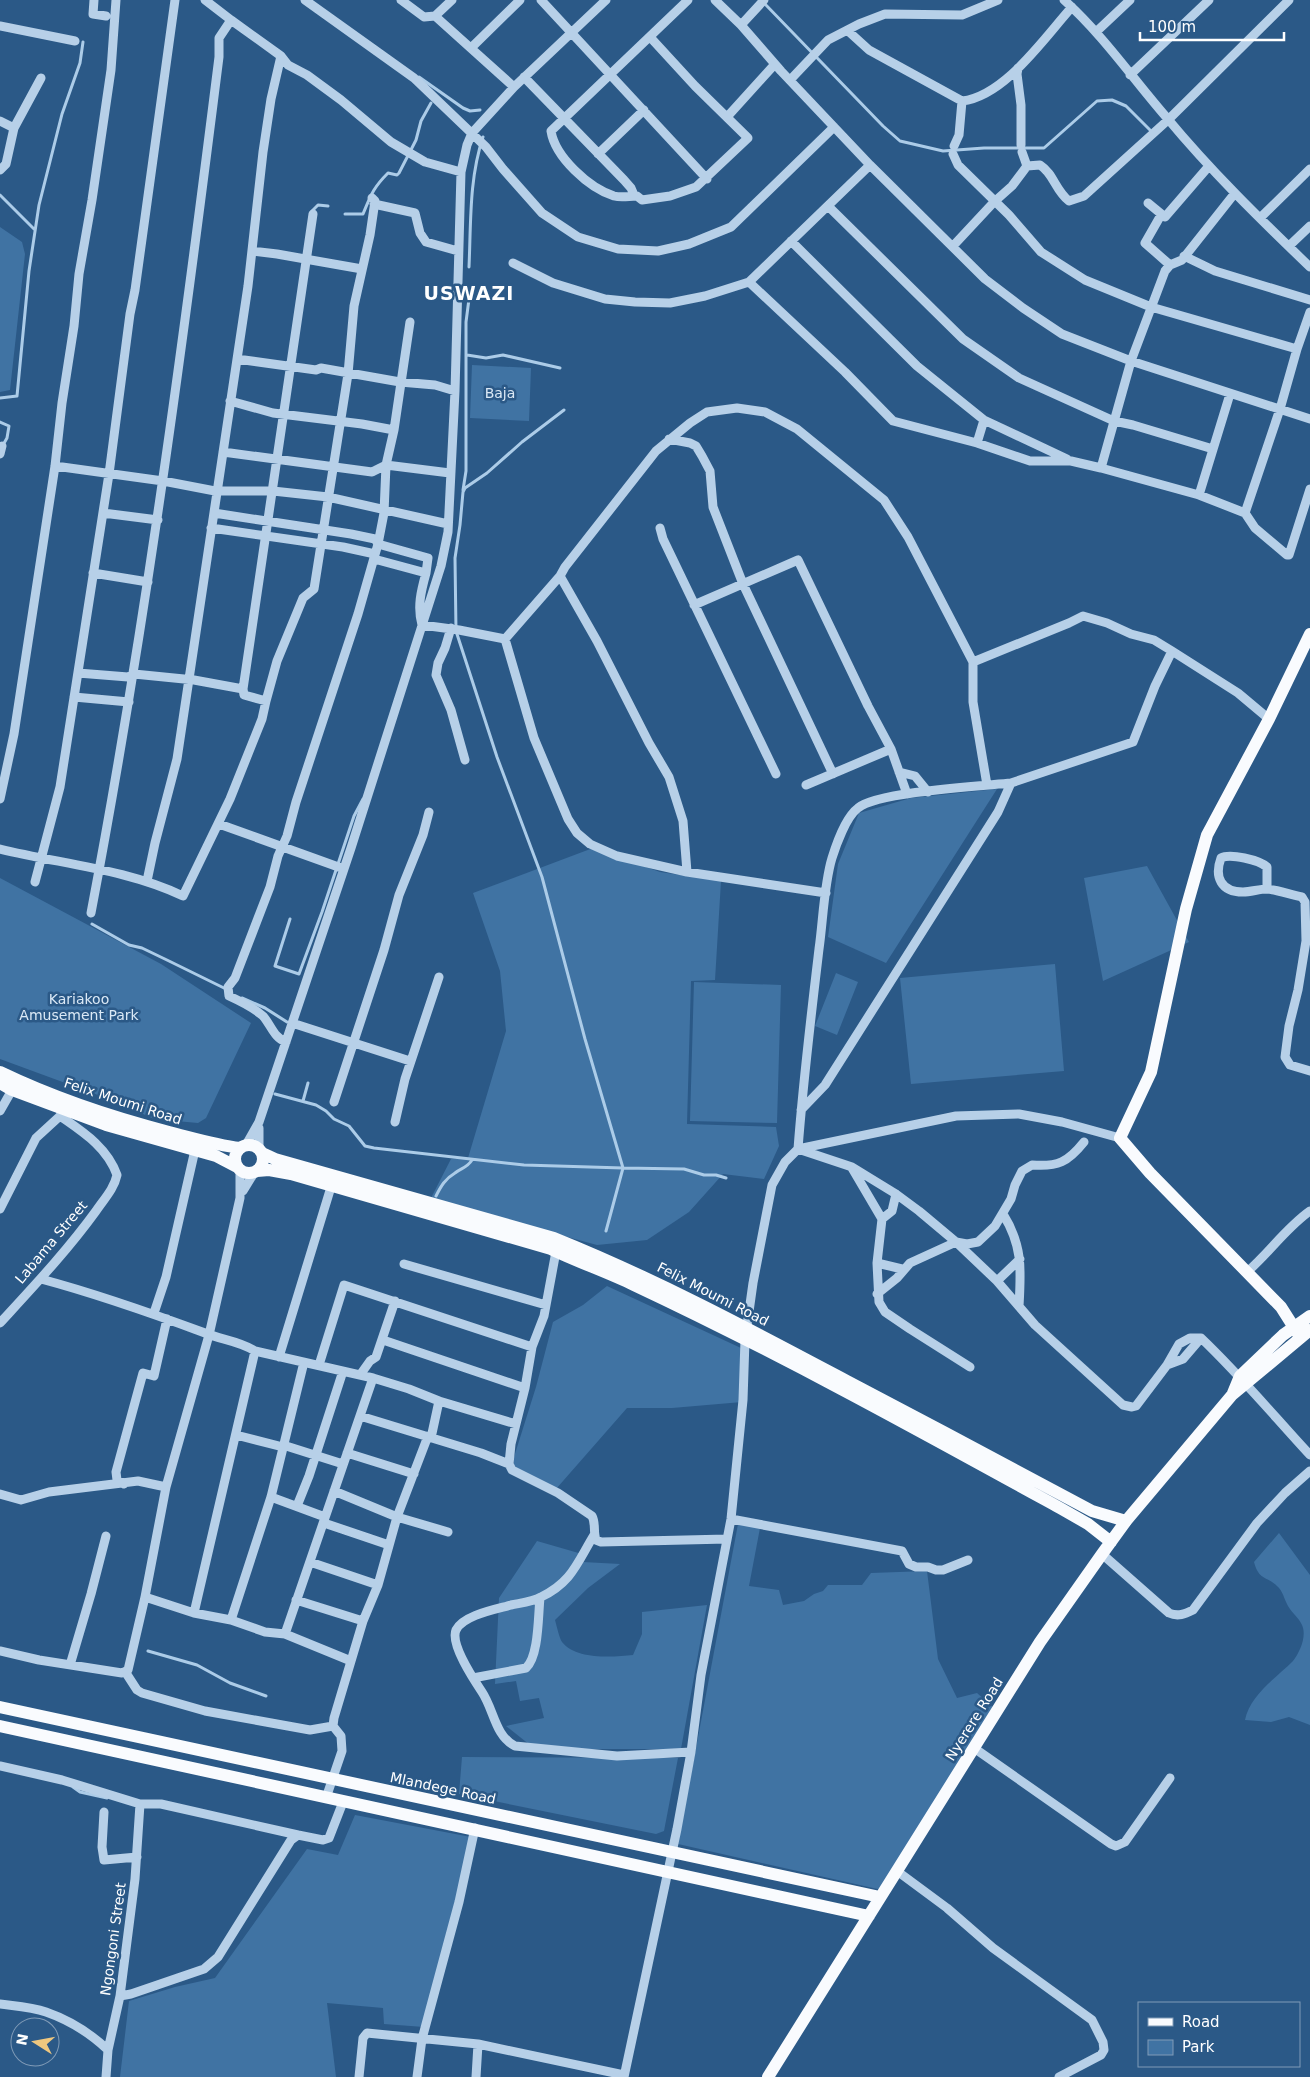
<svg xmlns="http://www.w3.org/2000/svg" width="1310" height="2077" font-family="'DejaVu Sans',sans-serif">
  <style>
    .green { fill: #4073a3 }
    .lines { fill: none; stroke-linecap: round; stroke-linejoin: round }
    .stream { stroke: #accce8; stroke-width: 3 }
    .minor { stroke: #b7d0e8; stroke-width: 9 }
    .major { stroke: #f9fbfe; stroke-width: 12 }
    .labels { text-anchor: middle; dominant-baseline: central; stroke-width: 5; stroke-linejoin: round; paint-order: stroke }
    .park-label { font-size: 14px; fill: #dbe9f6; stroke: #2b5987 }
    .street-label { font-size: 14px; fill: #fff; stroke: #2b5987 }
    .district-label { font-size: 19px; font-weight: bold; letter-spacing: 1px; fill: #fff; stroke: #2b5987 }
  </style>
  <rect width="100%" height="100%" fill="#2b5987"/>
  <path class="green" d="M0,227L22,242L25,254L10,390L0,392Z
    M472,365L531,368L529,421L470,418Z
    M997,789L886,963L828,937L838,864L859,813L911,798Z
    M593,848L660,872L721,881L715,980L691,981L687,1124L776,1127L779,1146L764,1179L723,1174L689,1212L647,1240L597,1245L430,1200L451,1159L468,1158L506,1031L500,971L473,893Z
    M1147,866L1189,942L1103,981L1084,878Z
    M0,878L161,964L251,1023L206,1118L198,1123L154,1119L117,1102L0,1059Z
    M1055,964L1064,1071L911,1084L900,978Z
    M836,973L858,982L837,1035L815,1026Z
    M694,982L781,985L777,1123L690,1121Z
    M607,1286L741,1348L742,1402L672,1408H627L556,1489L514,1468V1457L536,1387L553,1322L583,1305Z
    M738,1524L760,1528L749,1586L779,1590L783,1605L804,1601L814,1594L823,1591L828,1585H862L871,1573L927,1571L938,1659L957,1698L977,1693L995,1709L882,1890L678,1844Z
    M1279,1533L1310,1575V1725L1289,1717L1271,1722L1245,1720C1250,1695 1276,1678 1293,1661C1300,1652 1307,1636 1302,1625C1299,1618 1292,1613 1288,1606C1284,1599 1283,1591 1277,1586C1267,1576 1259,1581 1254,1562Z
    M537,1541L582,1554L583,1562L620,1564L588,1588L555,1620C557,1627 559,1637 562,1642C576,1660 613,1657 633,1655L642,1634V1612L707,1605L681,1749H535L506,1726L544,1718L539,1698L520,1701L516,1681L495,1684L499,1598Z
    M462,1757L678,1758L664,1831L656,1834L459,1794Z
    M355,1815L471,1837L424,2027L384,2024L383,2008L327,2003L336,2077H120L129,2001L175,1987L215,1978L307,1849L338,1855Z"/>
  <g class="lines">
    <path class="stream" d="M763,2L883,126L900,141L943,151L984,148H1044L1097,101L1112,100L1126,106L1150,130
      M419,77L463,108L470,111L480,110
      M0,195L35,230
      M312,211L318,205L328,206
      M345,214H363C371,195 373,188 388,173L397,175L399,173L416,140L421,121L431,103
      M469,267C471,223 469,179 483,137
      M467,355L486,358L503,355L560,368
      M0,398L17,396L29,271L39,205L62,114L80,63L83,42
      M0,422L9,426L7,438L3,445
      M463,490L466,471V322L469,299
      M460,525L455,558L456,631L497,757L542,877L585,1039L623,1168L684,1169L704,1175H716L726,1178
      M460,525L463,492L465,488L487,473L522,442L564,410
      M290,919L275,966L299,974L322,912L354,816L363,799
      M92,924L129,945L142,948L169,961L226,989
      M242,998L265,1008L287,1022
      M275,1094L316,1105L326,1111L334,1119L349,1126L365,1146L374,1148L524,1165L623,1168L606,1231
      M303,1101L308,1083
      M436,1196C441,1186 445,1179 455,1173C461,1168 467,1168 472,1160
      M148,1651L197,1665L230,1683L266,1696
      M73,1787L80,1792L107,1798"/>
    <path class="minor" d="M94,0L93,14L106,16
      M305,0L414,78L486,147L503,169L542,213L578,237L618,249L658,251L689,244L731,227L834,127
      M401,0L424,17L435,16L514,87
      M541,0L707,179
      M715,0L741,25L781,71L870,165L985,279L1023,308L1062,334L1131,361L1310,419
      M1064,0C1103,35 1133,79 1167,118C1211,171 1260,219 1310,267
      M435,16L452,0
      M741,25L764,0
      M0,26L75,41
      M847,30L869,50L962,101C1005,96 1044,38 1072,7
      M1096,32L1130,0
      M650,37L695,86L748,138L696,187L670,196L642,200L637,196C629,196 622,198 614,196C589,188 555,157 551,131L688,0
      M472,47L520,0
      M281,56L288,65L307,75L341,100L391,142L425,162L461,172
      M1018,68L1017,74L1021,105V145
      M1130,75L1209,0
      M524,77L624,180L631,188L634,195
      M791,79L828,40L859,24L885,14L962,15L998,0
      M727,117L775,64
      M0,121L14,128
      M954,146L959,135L962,101
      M1022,152L1027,166
      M598,154L644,110
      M953,154L958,165L1009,215L1041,252L1085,280L1151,307L1297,349L1280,409L1245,513
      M0,170L6,164L14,128L41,78
      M1148,203L1165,217L1209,166
      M374,204L415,213L420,233L426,242L458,251
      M828,206L963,339L1019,378L1114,421L1133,425L1213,449
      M313,214L243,689L244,695L266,701L277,661L303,598L314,589L348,374L354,306L370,235L375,201L372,198
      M1161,215L1145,243L1170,265
      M1260,218L1310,169
      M791,241L917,366L984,420L1067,459
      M953,246L994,202L1012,186L1027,166L1040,165C1054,174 1055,190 1069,201L1084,196L1168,120L1289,0
      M1289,246L1310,226
      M252,251L277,254L362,269
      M1184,256L1215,271L1310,300
      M513,263L553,283L605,299L635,302L670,303L705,296L749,282L870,165
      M749,282L845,372L893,421L977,443L984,420
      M1297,349L1310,312
      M237,359L316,370L321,368L400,382L435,385L455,391
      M230,401L273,413L362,424L394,430
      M669,439L690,443L696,446L702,456L710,471L713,507L743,584L833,774
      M977,443L1030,461H1071L1101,468L1199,495L1245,513L1255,528L1287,555H1289L1310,489
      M223,452L372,472L386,465L450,473
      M0,454L2,446
      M55,466L163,481L215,491H273L328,497L448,524
      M1101,468L1131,361L1165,271L1170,265L1182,260L1235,193
      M1199,495L1230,394
      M103,513L158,520
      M214,513L351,534L375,539L378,544L428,558L426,573
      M211,528L343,547L375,554
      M660,528L663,539L776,774
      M374,559L426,573C421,591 417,607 422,625L459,630L505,639
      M93,573L148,582
      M560,576L597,641L649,743L669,777L683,821L687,872
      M694,605L798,560L868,706L891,749L806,785
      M451,628L445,648L438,663L436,675L451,710L465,760
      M505,639L560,576L565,567L656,451L690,423L707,412L737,408L765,412L797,429L884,500L908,537L973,662V702L987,785
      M505,639L534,738L568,819L577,833L590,844L617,856L687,872L826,893
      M973,662L1069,623L1083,616L1107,623L1131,634L1154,640L1172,651L1238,693L1269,719
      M78,673L128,677L134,674L194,680L243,689
      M74,697L129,702
      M891,749L907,794
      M899,772L915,776L928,792
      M1011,783L1133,742L1155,686L1172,651
      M0,799L14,734L55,466L62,403L74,326L79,274L92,200L111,70L116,0
      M219,824L344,869
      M0,849C61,864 126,869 183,896L230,799L262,719L266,701
      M147,881L155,843L177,759L248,286L263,152L271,99L281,56L231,20
      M35,882L60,787L109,474L130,314L135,290L175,0
      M1267,889V867C1259,860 1230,853 1221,858C1214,877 1221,892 1243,892C1251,892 1259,889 1267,889C1278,890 1291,895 1302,897L1305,902L1306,941L1298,990L1289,1026L1285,1057L1290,1065L1310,1071
      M91,913C145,629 183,344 219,57V38L231,20L205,0
      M292,1023L410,1061
      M286,1042C274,1038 271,1025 263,1016C254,1008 240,1001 229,996L228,987L235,978L270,887L278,856L287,836L296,802L358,614L378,544L384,513L386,465L394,430L410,322
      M334,1102L384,950L399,895L423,835L429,812
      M801,1110L825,1085L998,812L1011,783C981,786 877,792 858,808C846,817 836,845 832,858C824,884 823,921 819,949C811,1016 803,1082 798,1149L852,1167L896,1194L919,1211L956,1242L997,1281L1035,1325L1123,1405L1132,1407L1136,1406L1167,1365L1179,1344L1190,1338H1201C1240,1375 1274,1416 1310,1455
      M0,1111L12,1090
      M395,1122L405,1079L439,977
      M259,1128V1149
      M246,1145L259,1122L351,848L441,566L448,532L455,391L461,172L467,145L472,133L514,87L606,0
      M852,1168L882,1219L877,1263L879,1302L885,1312L910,1329L970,1367
      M243,1191L254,1173
      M0,1209L36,1138L60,1116L62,1111
      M1003,1214C1023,1246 1021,1270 1019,1306
      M882,1219L892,1211L896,1194
      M557,1246L544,1316L532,1347L525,1388L511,1444L509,1464L512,1470L558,1493L592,1516C596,1523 593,1532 596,1540L601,1542L727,1539
      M877,1263L902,1269
      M404,1264L546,1305
      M1247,1272C1269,1253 1286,1228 1310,1211
      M41,1279C97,1294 151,1313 205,1333C222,1340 240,1341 255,1351L373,1378L285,1634
      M997,1281L1020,1259
      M877,1294L897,1278L910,1263L956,1242L967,1244L978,1242L995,1226L1011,1199L1015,1185L1022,1171L1032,1165C1058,1167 1068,1162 1084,1142
      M154,1313L166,1277L195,1150
      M0,1323C33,1287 67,1251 96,1211C104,1199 114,1189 117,1175C107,1147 83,1132 60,1116
      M383,1340L525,1388
      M279,1357L331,1187
      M319,1365L344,1285L532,1347
      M1167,1365L1183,1359L1201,1338
      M360,1375L370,1361L376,1357L395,1301
      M373,1378L409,1389L439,1401L431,1438
      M439,1401L516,1424
      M360,1416L481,1453L509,1464
      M236,1435L283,1447
      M283,1445L343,1464
      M347,1453L414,1474
      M124,1484L117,1480L116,1472L143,1373L154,1376L167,1319
      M334,1491L397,1517L428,1436
      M0,1494L21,1500L49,1492L138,1481L166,1487
      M271,1497L325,1517
      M297,1506L309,1476L343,1371
      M731,1519L902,1551L909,1564L916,1567H928L936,1570H943L968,1560
      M324,1523L389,1545
      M594,1535C577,1563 572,1582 541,1597C532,1602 520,1603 511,1605C497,1609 463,1615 456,1630C450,1644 474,1680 482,1692C494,1710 495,1736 515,1746L617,1756L691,1752
      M1102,1554L1169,1613C1178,1617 1185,1614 1193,1610L1257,1523L1285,1493L1310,1471
      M310,1562L378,1585
      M145,1597L194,1613L231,1620L265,1632L285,1634L351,1661
      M296,1600L363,1621
      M194,1613L255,1351
      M231,1620L271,1497L304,1362
      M0,1651L39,1660L122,1673L128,1670L145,1597L166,1487L209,1335L240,1198V1170
      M70,1665L91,1594L106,1536
      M126,1673L137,1690L142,1693L205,1711L310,1730L333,1726
      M473,1678L526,1668C539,1656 538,1616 540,1598
      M974,1748L1111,1844L1116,1846L1125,1842L1170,1778
      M0,1766L62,1780L140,1804H161L298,1835
      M326,1798L342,1751L341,1736L333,1726L334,1718L363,1621L378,1585L397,1517L448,1532
      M104,1812L102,1847L104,1860L137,1857
      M897,1871L947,1908L993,1948L1092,2020L1103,2042L1104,2050L1101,2055L1059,2077
      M120,1996L131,1994L204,1969L218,1957L291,1840L298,1835L323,1840L329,1838L343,1802
      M0,2004C15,2006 32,2007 46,2012C69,2020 90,2033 108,2050
      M106,2077L108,2050L120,1996L135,1879L140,1804
      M359,2077L363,2038L367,2033L478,2044L624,2075
      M417,2077L422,2039L459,1902L475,1828
      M476,2077L478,2044
      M624,2077L677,1829L691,1752L701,1675L731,1519L743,1400L745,1340L753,1283L772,1185L785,1162L798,1149L956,1116L1019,1114L1062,1122L1120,1138"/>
    <path class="major" d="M0,1072C54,1098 111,1117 169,1132C193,1138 216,1145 240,1148
      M0,1083L12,1090L106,1125L216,1156L237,1167
      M235 1159a14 14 0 1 1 28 0a14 14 0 1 1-28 0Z
      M262,1153L275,1159L554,1238C656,1279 751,1330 847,1381C929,1424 1010,1467 1092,1511L1126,1521
      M257,1171L269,1170L291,1174L551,1249C578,1262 607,1272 634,1285C779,1353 920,1431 1060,1508L1088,1524L1111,1542
      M1300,1337L1281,1307L1150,1173L1120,1138L1151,1072L1186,909L1207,835L1269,719L1310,634
      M1233,1393L1240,1376L1283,1335L1310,1316
      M0,1707L880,1897
      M0,1726L869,1916
      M768,2077L1040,1642L1102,1554L1126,1521L1232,1395L1310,1330"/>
  </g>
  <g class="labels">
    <g class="park-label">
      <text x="500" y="393">Baja</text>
      <text x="79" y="999">Kariakoo<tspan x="79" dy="16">Amusement Park</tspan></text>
    </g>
    <g class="street-label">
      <text transform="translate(123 1101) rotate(18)">Felix Moumi Road</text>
      <text transform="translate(51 1242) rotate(-50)">Labama Street</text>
      <text transform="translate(713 1294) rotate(27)">Felix Moumi Road</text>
      <text transform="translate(974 1719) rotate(-58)">Nyerere Road</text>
      <text transform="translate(443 1788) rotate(12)">Mlandege Road</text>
      <text transform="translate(113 1939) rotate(-82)">Ngongoni Street</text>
    </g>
    <g class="district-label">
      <text x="469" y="293">USWAZI</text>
    </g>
  </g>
  <rect x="1138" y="2002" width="162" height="65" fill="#2b5987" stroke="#809bb7"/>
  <rect x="1148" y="2018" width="25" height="8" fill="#f9fbfe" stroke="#809bb7"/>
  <text x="1182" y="2027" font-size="15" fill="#ffffff">Road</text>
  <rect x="1148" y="2040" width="25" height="15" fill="#4073a3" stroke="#809bb7"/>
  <text x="1182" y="2052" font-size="15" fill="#ffffff">Park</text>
  <g transform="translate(35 2042) rotate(281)"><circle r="24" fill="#2b5987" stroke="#809bb7"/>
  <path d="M0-4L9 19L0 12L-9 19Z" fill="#eec77f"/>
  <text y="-8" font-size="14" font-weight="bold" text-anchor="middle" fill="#ffffff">N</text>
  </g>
  <path d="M1140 32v8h144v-8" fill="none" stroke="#ffffff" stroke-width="2.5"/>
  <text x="1148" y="32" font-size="15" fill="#ffffff" stroke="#2b5987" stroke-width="4" paint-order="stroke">100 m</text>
</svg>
